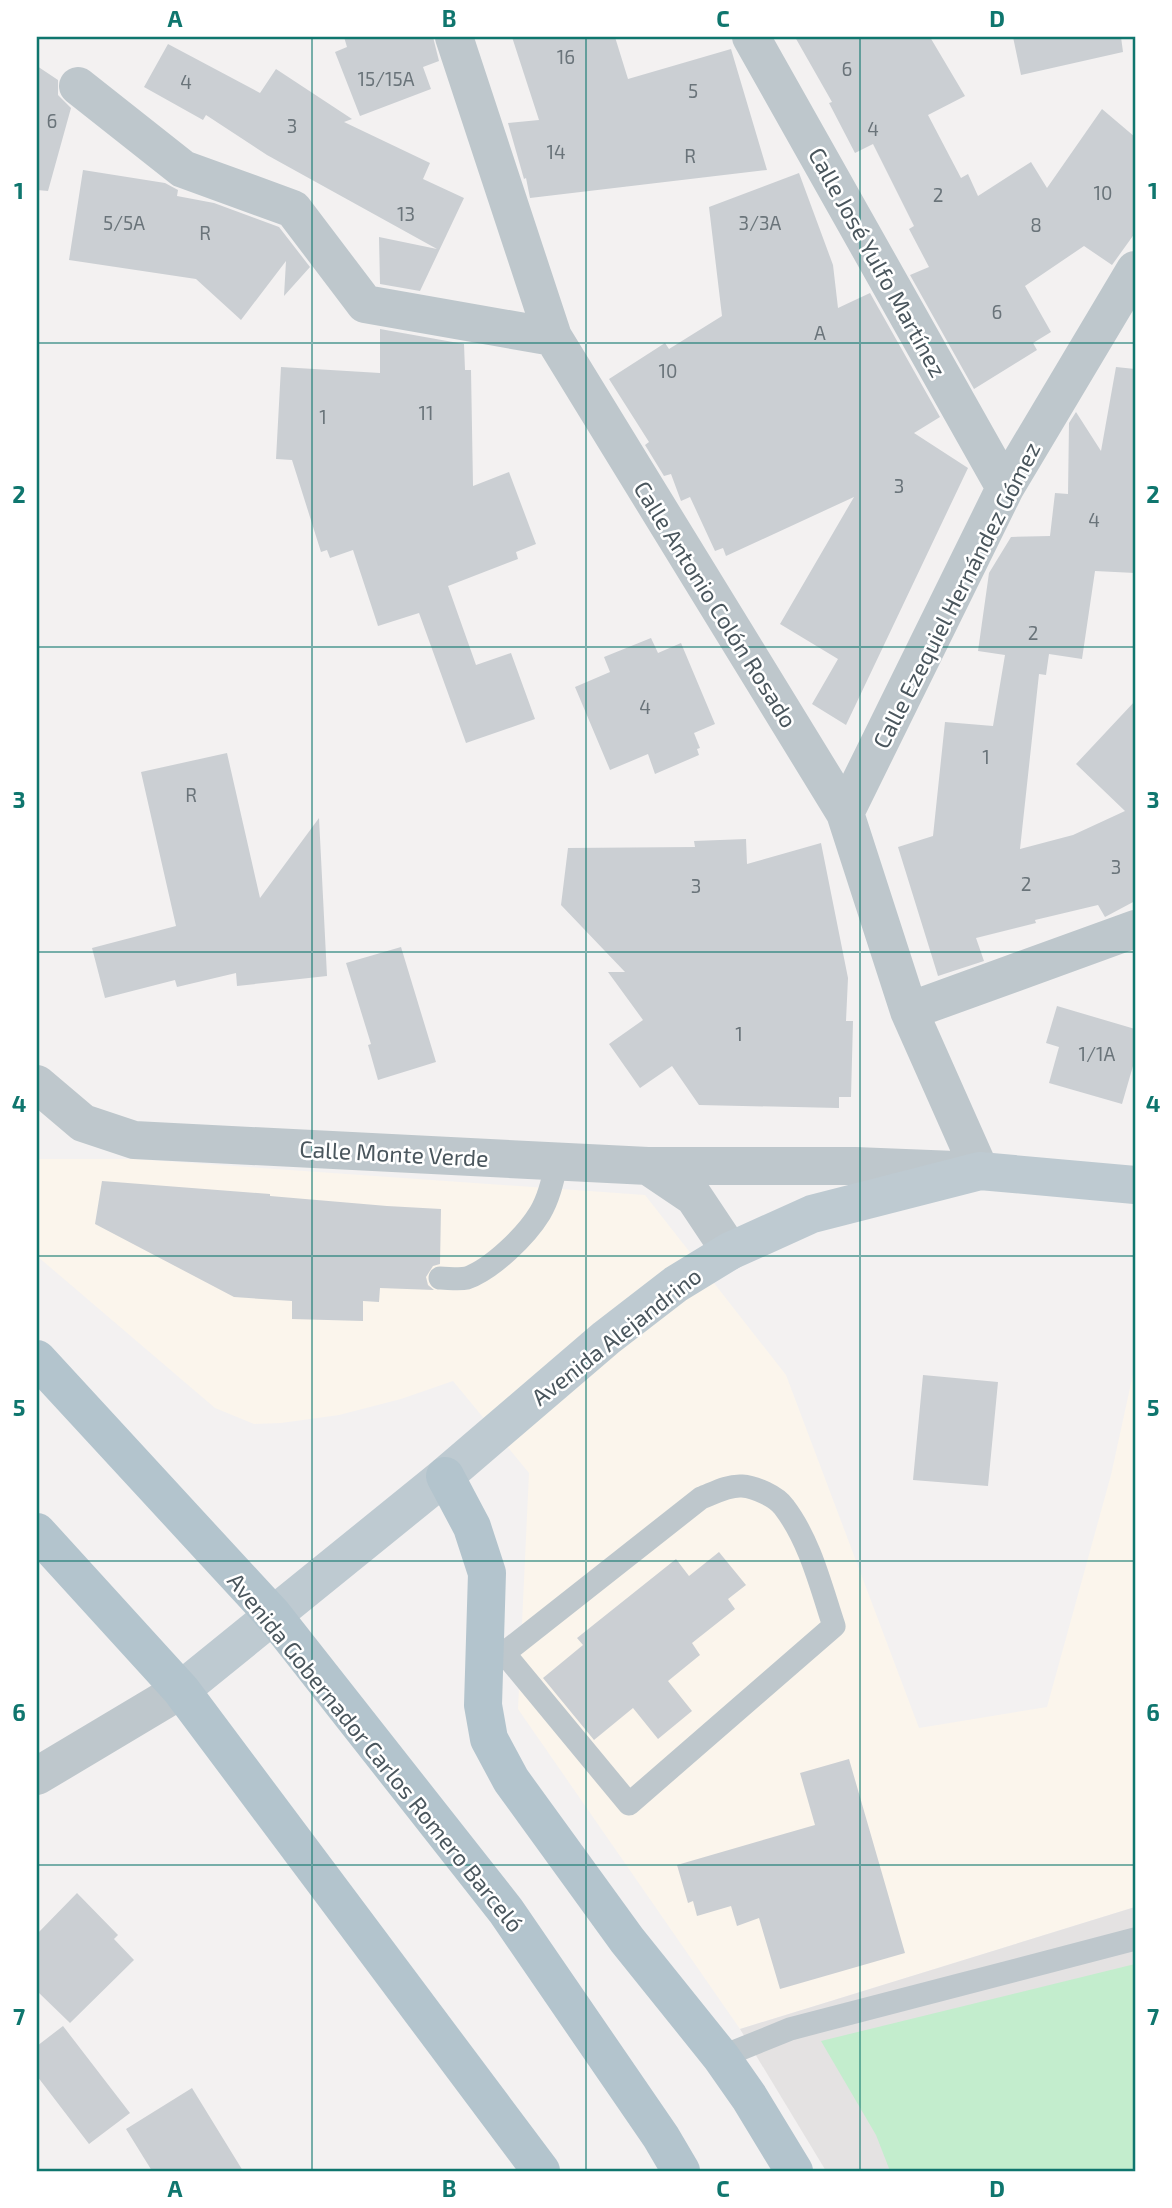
<svg xmlns="http://www.w3.org/2000/svg" width="1172" height="2208" font-family="'Exo 2',sans-serif">
  <style>
    .commercial { fill: #fbf5ec }
    .education { fill: #e4e2e2 }
    .green { fill: #c3edcd }
    .building { fill: #cbcfd3 }
    .lines { fill: none; stroke-linecap: round; stroke-linejoin: round }
    .lane { stroke: #bec7cc; stroke-width: 23 }
    .street { stroke: #bec7cc; stroke-width: 38 }
    .secondary { stroke: #becad1; stroke-width: 38 }
    .primary { stroke: #b3c4cd; stroke-width: 38 }
    .grid { fill: none; stroke: #0f766e; stroke-width: 2; stroke-opacity: 0.55 }
    .labels { text-anchor: middle; dominant-baseline: central; stroke-width: 5; stroke-linejoin: round; paint-order: stroke }
    .number-label { font-size: 19px; fill: #6a747a }
    .street-label { font-size: 23px; fill: #4a565d; stroke: #fff }
    .neatline { fill: none; stroke: #0f766e; stroke-width: 2.5 }
    .grid-label { font-size: 23px; text-anchor: middle; font-weight: bold; fill: #0f766e }
  </style>
  <rect width="100%" height="100%" fill="#f3f1f1"/>
  <path class="commercial" d="M37,1159H134L645,1195L786,1375L919,1728L1047,1707L1111,1475L1135,1365V1907L740,2029L518,1709L529,1473L453,1381L401,1399L339,1415L281,1423L254,1424L215,1408L37,1256Z"/>
  <path class="education" d="M1135,1907V2171H826L740,2029Z"/>
  <path class="green" d="M1135,1964V2171H890L876,2135L821,2041Z"/>
  <path class="building" d="M344,37H433L439,61L423,67L431,89L360,116L335,52L347,47Z
    M512,37H615L628,79L731,49L767,170L530,198L526,178L524,179L508,123L539,120Z
    M795,37H930L965,96L928,115L961,178L968,174L978,196L1031,162L1047,188L1102,109L1135,137V233L1112,265L1084,246L1025,286L1051,332L1033,343L1037,350L974,389L910,275L929,267L909,229L914,226L873,144L855,153L829,103L832,102Z
    M1013,37H1121L1123,52L1021,75Z
    M168,44L260,93L276,69L352,119L344,122L430,163L423,179L464,198L420,291L380,284L379,237L437,249L267,155L206,115L203,120L144,87Z
    M37,66L58,80V95L71,108L48,191L37,190Z
    M83,170L165,183L178,190L177,196L214,203L279,227L310,267L284,296L286,261L241,320L196,279L69,260Z
    M799,173L833,265L838,308L870,293L940,417L914,433L968,468L846,725L812,704L838,659L780,624L854,497L726,556L723,548L715,551L690,497L681,501L671,474L664,476L645,445L649,442L609,379L665,343L669,349L722,316L709,207Z
    M380,329L464,344L465,370H471L473,486L509,472L536,544L516,552L518,559L448,586L476,665L511,653L535,719L466,743L419,613L378,626L353,550L330,558L327,550L321,552L292,460L276,459L281,367L380,373Z
    M1116,367L1135,369V573L1095,571L1082,659L1049,654L1046,675L1039,674L1020,849L1073,835L1125,811L1076,764L1135,701V901L1105,917L1098,905L1035,920L1036,923L976,938L984,961L938,976L898,847L933,836L945,722L993,726L1005,655L978,651L989,573L1011,537L1050,536L1055,493L1068,494L1069,423L1076,412L1101,451Z
    M651,638L658,653L681,643L715,724L694,733L700,748L697,749L699,755L655,774L648,754L610,770L575,687L610,672L604,657Z
    M227,753L260,898L319,818L327,976L237,986L236,973L177,987L175,980L105,998L92,948L176,926L141,772Z
    M746,839L747,864L821,843L848,978L846,1021H853L851,1097H839V1108L699,1105L672,1066L640,1088L609,1044L643,1020L608,972H625L561,905L568,848L695,847L694,841Z
    M401,947L436,1062L378,1080L368,1045L371,1044L346,963Z
    M1057,1006L1135,1029V1059L1122,1104L1049,1083L1059,1047L1046,1043Z
    M102,1181L270,1194V1196L387,1206L441,1209L440,1264L433,1266L426,1277L428,1285L434,1290L380,1288L379,1302L363,1301V1321L292,1319V1301L234,1297L95,1224Z
    M923,1375L998,1382L988,1486L913,1480Z
    M719,1552L746,1585L728,1599L735,1609L692,1643L700,1655L668,1681L692,1711L658,1739L633,1708L594,1740L543,1678L583,1645L577,1638L676,1559L689,1576Z
    M849,1759L905,1953L780,1989L759,1918L737,1926L731,1906L697,1916L693,1901L688,1903L677,1865L815,1825L800,1773Z
    M77,1893L118,1935L114,1939L134,1960L70,2023L37,1991V1934Z
    M63,2026L130,2113L89,2144L37,2076V2046Z
    M192,2088L243,2171H152L126,2129Z"/>
  <g class="lines">
    <path class="lane" d="M440,1278C448,1278 459,1280 467,1278C492,1269 526,1236 540,1213C549,1198 553,1179 557,1162
      M484,1669L701,1498C714,1493 728,1485 742,1486C755,1487 776,1496 784,1507C810,1541 821,1587 834,1626L629,1804L504,1653
      M721,2057L790,2029L1135,1939"/>
    <path class="street" d="M454,37L553,337L845,813L909,1011L980,1171L855,1166H648
      M751,37L1005,488
      M78,86L183,169L293,209L365,304L553,337
      M845,813L1005,488L1135,270
      M909,1011L1135,929
      M37,1084L83,1123L134,1140L648,1166L694,1197L730,1251
      M37,1776L181,1690"/>
    <path class="secondary" d="M181,1690L445,1476L606,1338L676,1284L730,1251L812,1214L980,1171L1135,1185"/>
    <path class="primary" d="M37,1359L273,1615L506,1911L661,2137L681,2171
      M445,1476L472,1527L487,1573L483,1705L489,1739L511,1780L627,1940L721,2057L749,2097L794,2171
      M37,1532L181,1690L541,2171"/>
  </g>
  <path class="grid" d="M312,37V2171M586,37V2171M860,37V2171M37,343H1135M37,647H1135M37,952H1135M37,1256H1135M37,1561H1135M37,1865H1135"/>
  <g class="labels">
    <g class="number-label">
      <text x="566" y="56">16</text>
      <text x="847" y="68">6</text>
      <text x="386" y="78">15/15A</text>
      <text x="186" y="81">4</text>
      <text x="693" y="90">5</text>
      <text x="52" y="120">6</text>
      <text x="292" y="125">3</text>
      <text x="873" y="128">4</text>
      <text x="556" y="151">14</text>
      <text x="690" y="155">R</text>
      <text x="1103" y="192">10</text>
      <text x="938" y="194">2</text>
      <text x="406" y="213">13</text>
      <text x="124" y="222">5/5A</text>
      <text x="760" y="222">3/3A</text>
      <text x="1036" y="224">8</text>
      <text x="205" y="232">R</text>
      <text x="997" y="311">6</text>
      <text x="820" y="332">A</text>
      <text x="668" y="370">10</text>
      <text x="426" y="412">11</text>
      <text x="323" y="416">1</text>
      <text x="899" y="485">3</text>
      <text x="1094" y="519">4</text>
      <text x="1033" y="632">2</text>
      <text x="645" y="706">4</text>
      <text x="986" y="756">1</text>
      <text x="191" y="794">R</text>
      <text x="1116" y="866">3</text>
      <text x="1026" y="883">2</text>
      <text x="696" y="885">3</text>
      <text x="739" y="1033">1</text>
      <text x="1097" y="1053">1/1A</text>
    </g>
    <g class="street-label">
      <text transform="translate(878 262) rotate(61)">Calle José Yulfo Martínez</text>
      <text transform="translate(956 595) rotate(-63)">Calle Ezequiel Hernández Gómez</text>
      <text transform="translate(716 604) rotate(58)">Calle Antonio Colón Rosado</text>
      <text transform="translate(394 1153) rotate(3)">Calle Monte Verde</text>
      <text transform="translate(616 1336) rotate(-38)">Avenida Alejandrino</text>
      <text transform="translate(376 1752) rotate(51)">Avenida Gobernador Carlos Romero Barceló</text>
    </g>
  </g>
  <rect width="1172" height="2208" fill="none" stroke="#ffffff" stroke-width="77"/>
  <rect x="38" y="38" width="1096" height="2132" class="neatline"/>
  <g class="grid-label">
    <text x="175" y="27">A</text>
    <text x="449" y="27">B</text>
    <text x="723" y="27">C</text>
    <text x="997" y="27">D</text>
    <text x="19" y="199">1</text>
    <text x="1153" y="199">1</text>
    <text x="19" y="503">2</text>
    <text x="1153" y="503">2</text>
    <text x="19" y="808">3</text>
    <text x="1153" y="808">3</text>
    <text x="19" y="1112">4</text>
    <text x="1153" y="1112">4</text>
    <text x="19" y="1416">5</text>
    <text x="1153" y="1416">5</text>
    <text x="19" y="1721">6</text>
    <text x="1153" y="1721">6</text>
    <text x="19" y="2025">7</text>
    <text x="1153" y="2025">7</text>
    <text x="175" y="2197">A</text>
    <text x="449" y="2197">B</text>
    <text x="723" y="2197">C</text>
    <text x="997" y="2197">D</text>
  </g>
</svg>
